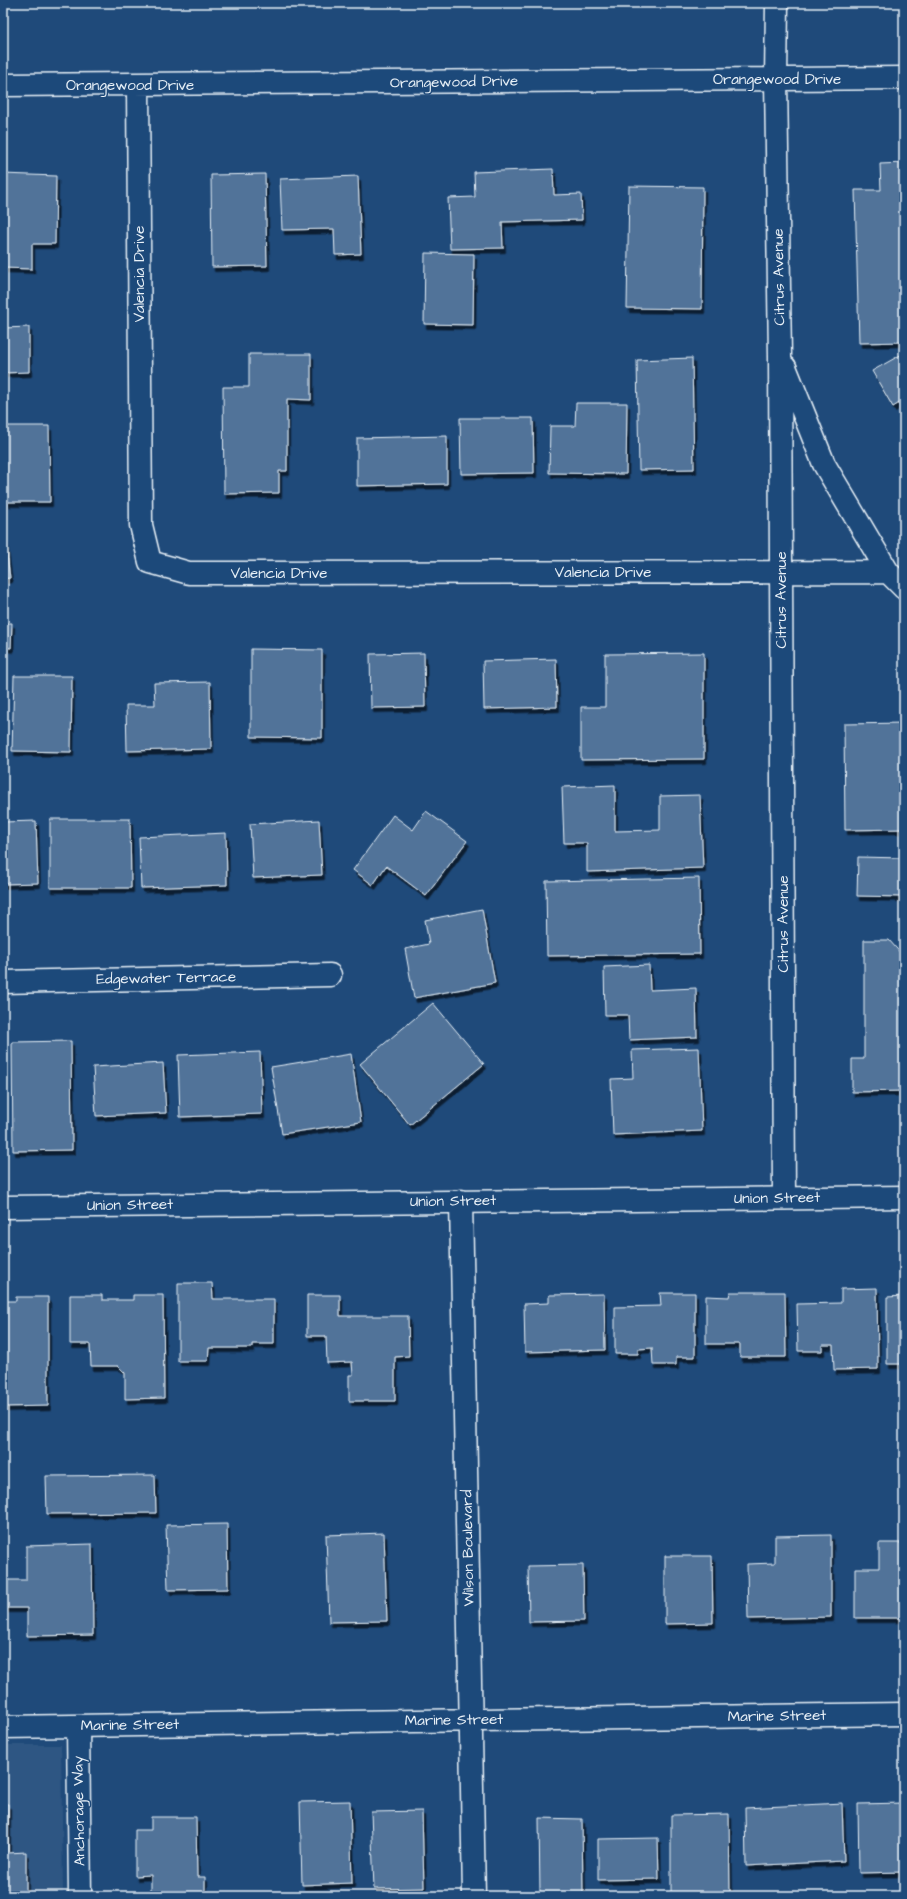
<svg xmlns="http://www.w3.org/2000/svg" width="907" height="1899" font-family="'Architects Daughter',sans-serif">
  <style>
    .built { fill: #2e5683 }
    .building { fill: #517399; stroke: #e8f1f8; filter: url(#shadow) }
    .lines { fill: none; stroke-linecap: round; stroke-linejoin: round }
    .street-casing { stroke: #e8f1f8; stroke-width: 25 }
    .secondary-casing { stroke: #e8f1f8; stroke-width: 25 }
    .street { stroke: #1f4a7a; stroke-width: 22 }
    .secondary { stroke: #1f4a7a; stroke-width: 22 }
    .labels { text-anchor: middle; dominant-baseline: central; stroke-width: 3; stroke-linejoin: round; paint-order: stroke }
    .street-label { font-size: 15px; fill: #e8f1f8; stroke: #1f4a7a }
  </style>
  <defs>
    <filter id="shadow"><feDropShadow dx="2.5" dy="4.5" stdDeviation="0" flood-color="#0009"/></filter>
  </defs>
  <rect width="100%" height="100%" fill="#1f4a7a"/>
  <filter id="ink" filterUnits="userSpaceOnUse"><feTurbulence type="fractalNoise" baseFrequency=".025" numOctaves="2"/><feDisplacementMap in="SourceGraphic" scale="8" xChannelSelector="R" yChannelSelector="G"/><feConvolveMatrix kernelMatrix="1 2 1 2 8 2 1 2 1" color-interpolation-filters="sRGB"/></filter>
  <g filter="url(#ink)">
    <path class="built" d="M3,1745H61L63,1896H3Z"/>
    <path class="building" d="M904,163V342L859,343L855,190H881L880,164Z
      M553,169L554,195L581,194L582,220L502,222L503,248L450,249L448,198L475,197L474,172Z
      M3,174L56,176L55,244H32V269L3,268Z
      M265,174L267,266L212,267L211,175Z
      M358,176L361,254L335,255L334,229L282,230L280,179Z
      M629,186L703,187L702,309L627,308Z
      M425,253L474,254L473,325L424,324Z
      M29,327V372L3,373V328Z
      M904,353V400L893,407L872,371Z
      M249,354H311V400L287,399V471H279V493L224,494L223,387H249Z
      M692,358L694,469L639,470L637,360Z
      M576,403H627L626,474L549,473L550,426H575Z
      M460,418H533L534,473L461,474Z
      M3,426H49L50,502H3Z
      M447,436V484L357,486V438Z
      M5,539L10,578L3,579V540Z
      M3,623H12L11,648L3,647Z
      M251,649L322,650V738L251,737Z
      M424,653L425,707L371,708L370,654Z
      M704,653V759L581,760V707H605V654Z
      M556,659L557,707L484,709L483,661Z
      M14,676H72L71,752L12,751Z
      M210,682L211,749L127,751L126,705H155L154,683Z
      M904,723V829L845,830L844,724Z
      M615,785V831L660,830V796L700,795L703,868L587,872V843H564L562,787Z
      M426,811L467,841L426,896L386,866L373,885L353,870L393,815L413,830Z
      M50,819H130L131,888H50Z
      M319,820L322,875L253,878L250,824Z
      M36,821L38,883L3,884V822Z
      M226,833L227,885L141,888L139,837Z
      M858,857L904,858V897L857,896Z
      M699,878L700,954L547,956L546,881Z
      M482,909L495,983L414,998L405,949L429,944L425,920Z
      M864,940H889L904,957V1091L852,1092V1059H864Z
      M649,965L650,990L696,988L697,1037L629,1040L628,1015H605L604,967Z
      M433,1003L484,1064L410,1125L360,1064Z
      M71,1041L72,1150L13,1151L12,1042Z
      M699,1048L702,1131L613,1135L611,1079L633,1078L632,1050Z
      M260,1052L262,1114L180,1117L178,1055Z
      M351,1054L361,1122L282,1134L271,1067Z
      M163,1063L166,1113L96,1116L93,1067Z
      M178,1283H212L213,1299H274V1344H252V1348H209L208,1361H178Z
      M877,1288L878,1369L834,1370L833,1345H822V1351H798L797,1304L841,1303V1289Z
      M730,1292H785L786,1357H740V1344H706V1296L729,1297Z
      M660,1293H695V1357H676V1365H653L652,1348L638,1349V1354H615V1307L661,1306Z
      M604,1294L605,1350L525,1352L524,1304L549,1303V1295Z
      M70,1295H102V1300H133V1295H163L164,1398L125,1399V1373L118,1366H91L90,1344H70Z
      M307,1295H340V1316H408L409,1356L395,1357V1401H349V1375H353L352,1362L327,1363L326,1336H307Z
      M904,1296V1364H887V1297Z
      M16,1297H48V1406L3,1407V1301H16Z
      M155,1475L156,1513L47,1514L46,1476Z
      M227,1524L228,1589L168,1590L166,1525Z
      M384,1533L387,1621L329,1622L326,1535Z
      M831,1535V1617L748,1619L747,1564L775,1563V1536Z
      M879,1543H904V1618H855V1568H879Z
      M92,1544L93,1635L27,1636V1608H3V1580H26V1546Z
      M665,1556H712L713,1623L665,1624Z
      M583,1565L584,1621L529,1622L528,1566Z
      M350,1801L352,1883L302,1885L300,1802Z
      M842,1803L844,1861L746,1866L745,1808Z
      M904,1803V1872L859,1873L858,1804Z
      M3,1804H8V1853L26,1852V1896H3Z
      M422,1811L424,1888L374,1889L371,1812Z
      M729,1814L730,1896H671V1815Z
      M151,1817H196L197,1877H205V1896H151V1875L135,1876V1830H151Z
      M539,1818L582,1819L583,1895H540Z
      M658,1838L659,1879L598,1880V1839Z"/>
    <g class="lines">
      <g class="street-casing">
        <path id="street" d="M777,3L776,79L780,357L784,1198
          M3,85L904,78
          M138,85L141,525L150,562L189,573L888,572
          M785,367L824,464L888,572L904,588
          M3,982L330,975
          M461,1201L474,1896
          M78,1726L80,1896
          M3,1727L904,1714"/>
      </g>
      <g class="secondary-casing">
        <path id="secondary" d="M3,1207L904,1197"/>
      </g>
      <use href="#street" class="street"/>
      <use href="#secondary" class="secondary"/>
    </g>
  </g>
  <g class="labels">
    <g class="street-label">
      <text x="777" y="79">Orangewood Drive</text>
      <text transform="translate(454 82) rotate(-1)">Orangewood Drive</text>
      <text x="130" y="85">Orangewood Drive</text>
      <text transform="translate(139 274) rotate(-90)">Valencia Drive</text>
      <text transform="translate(779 277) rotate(-91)">Citrus Avenue</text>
      <text x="603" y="572">Valencia Drive</text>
      <text x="279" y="573">Valencia Drive</text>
      <text transform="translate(781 600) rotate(-90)">Citrus Avenue</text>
      <text transform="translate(783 924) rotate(-90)">Citrus Avenue</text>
      <text transform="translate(166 978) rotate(-1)">Edgewater Terrace</text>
      <text transform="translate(777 1198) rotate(-1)">Union Street</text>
      <text transform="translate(453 1201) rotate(-1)">Union Street</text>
      <text transform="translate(130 1205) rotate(-1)">Union Street</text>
      <text transform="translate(468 1548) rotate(-91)">Wilson Boulevard</text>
      <text transform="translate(777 1716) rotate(-1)">Marine Street</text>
      <text transform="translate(454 1720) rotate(-1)">Marine Street</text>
      <text transform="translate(130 1725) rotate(-1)">Marine Street</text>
      <text transform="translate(79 1811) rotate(-91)">Anchorage Way</text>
    </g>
  </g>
  <rect width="907" height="1899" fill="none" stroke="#1f4a7a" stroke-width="16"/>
  <rect x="8" y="8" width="891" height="1883" fill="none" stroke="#e8f1f8" stroke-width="1.5" filter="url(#ink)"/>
</svg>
